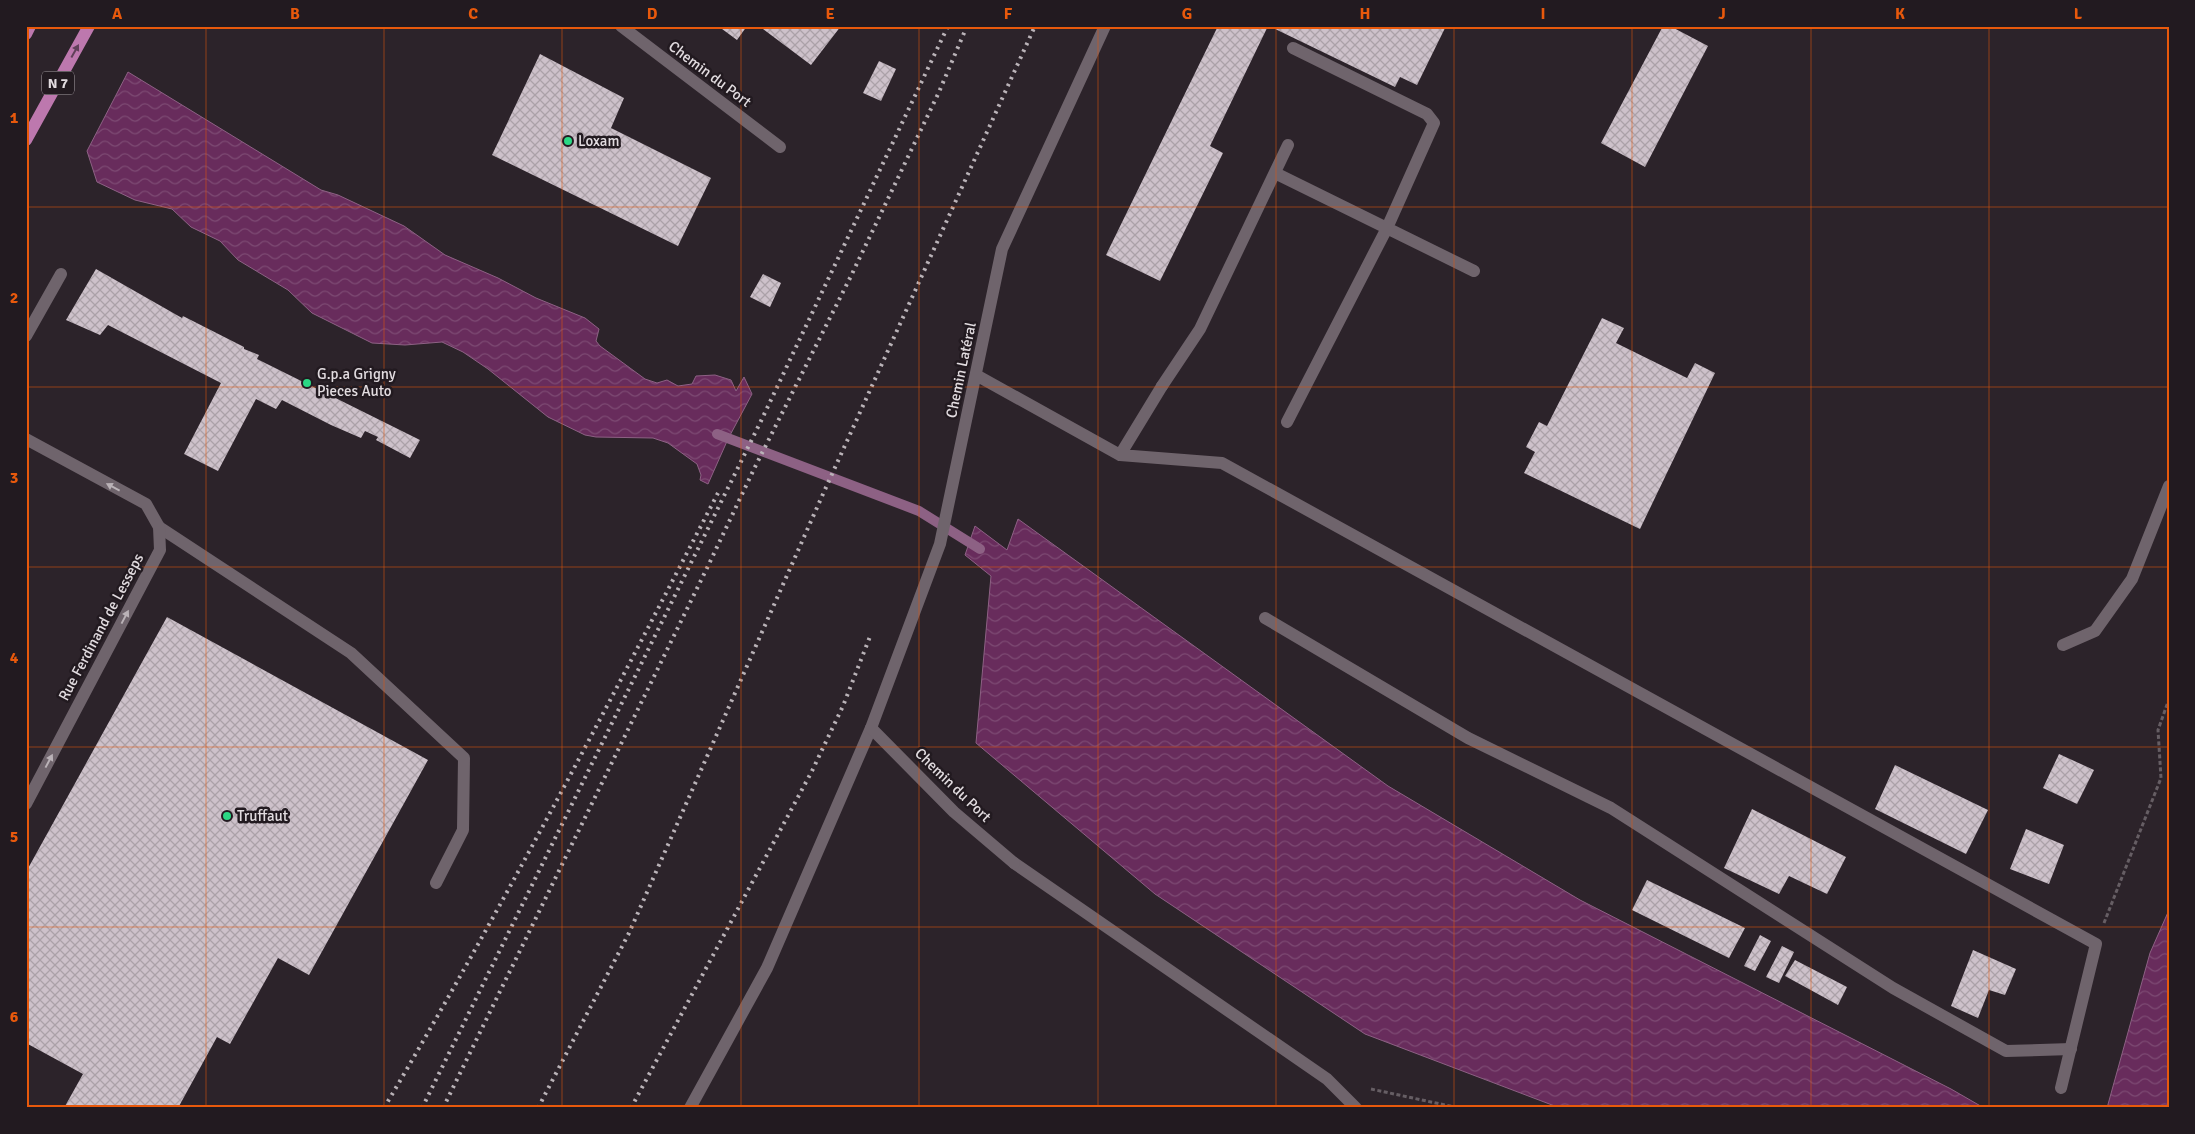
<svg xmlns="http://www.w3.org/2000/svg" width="2195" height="1134" font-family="Signika,sans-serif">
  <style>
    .water { fill: url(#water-waves); stroke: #8d6184 }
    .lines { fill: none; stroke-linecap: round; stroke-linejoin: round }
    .stream { stroke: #8d6184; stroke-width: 10 }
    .building { fill: url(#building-cross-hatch) }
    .path { stroke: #665e64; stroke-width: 3; stroke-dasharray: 4 2.5; stroke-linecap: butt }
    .lane { stroke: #6f646c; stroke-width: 12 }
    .street { stroke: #6f646c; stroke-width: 12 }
    .primary { stroke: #bd78ae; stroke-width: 12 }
    .rail { stroke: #bab3b8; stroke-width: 4; stroke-dasharray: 2.5 5; stroke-linecap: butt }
    .oneway { fill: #604059 }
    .oneway2 { fill: #bab2b7 }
    .grid { fill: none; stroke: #e8590c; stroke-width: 1; stroke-opacity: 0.55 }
    .poi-dot { fill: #2bd884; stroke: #221a20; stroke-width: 2 }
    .labels { text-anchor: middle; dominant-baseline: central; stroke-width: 5; stroke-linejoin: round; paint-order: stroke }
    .shield { fill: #221a20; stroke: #a8a2a6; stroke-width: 1 }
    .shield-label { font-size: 14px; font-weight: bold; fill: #e2dce0 }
    .street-label { font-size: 15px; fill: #e2dce0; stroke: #221a20 }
    .poi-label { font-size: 15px; fill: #e2dce0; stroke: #221a20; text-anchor: start }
    .neatline { fill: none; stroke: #e8590c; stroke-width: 2 }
    .grid-label { font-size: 16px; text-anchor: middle; font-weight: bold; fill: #e8590c }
  </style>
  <defs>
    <pattern id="water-waves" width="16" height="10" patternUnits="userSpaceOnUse" patternTransform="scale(1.25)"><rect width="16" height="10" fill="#682c5c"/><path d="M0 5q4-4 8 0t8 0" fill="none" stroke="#7d4a73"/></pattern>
    <pattern id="building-cross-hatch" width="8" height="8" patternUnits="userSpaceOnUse" patternTransform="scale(1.25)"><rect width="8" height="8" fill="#cdc1ca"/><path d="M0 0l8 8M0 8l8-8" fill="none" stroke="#aba1a8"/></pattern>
  </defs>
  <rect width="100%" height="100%" fill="#2c232a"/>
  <path class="water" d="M128,72L321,190L338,195L404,226L445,255L498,278L536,298L585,318L599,329L596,341L600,346L645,379L657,383L667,380L678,386L692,384L696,376L715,375L731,380L736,391L744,377L752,394L728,439L708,484L700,480L701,475L697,464L668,443L653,438L596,437L585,435L548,417L488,369L463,352L442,342L405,345L372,343L312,313L288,290L238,260L220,241L191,227L172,209L135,200L97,182L87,151Z
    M1018,519L1388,786L1580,900L1951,1089L1984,1108H1560L1365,1034L1155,894L976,743L991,576L965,555L975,526L1007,550Z
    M2169,910V1108H2107L2150,953Z"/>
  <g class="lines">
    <path class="stream" d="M717,434L919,511L980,549"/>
  </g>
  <path class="building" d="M718,26H747L737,40Z
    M759,26H841L811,65Z
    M1218,26H1268L1210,146L1223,153L1160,281L1106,255Z
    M1269,26H1446L1417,85L1400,77L1395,87Z
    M1663,26H1670L1708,46L1645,167L1601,143Z
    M540,54L624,98L611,128L711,178L678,246L492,155Z
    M879,61L896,69L881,101L863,93Z
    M96,269L182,318L183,316L244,347V349L259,355L257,359L420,440L410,458L376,440L378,437L365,431L361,438L331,425L282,400L276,409L256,399L218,471L184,454L221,383L108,325L100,335L66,320Z
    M763,274L781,283L770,307L750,297Z
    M1602,318L1624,328L1616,343L1687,378L1695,363L1715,373L1640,529L1524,473L1535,452L1526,447L1539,422L1547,426Z
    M167,617L428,760L309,975L278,958L230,1044L217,1037L178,1108H64L83,1074L26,1043V872Z
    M2059,754L2094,770L2077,804L2043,788Z
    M1895,765L1988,810L1966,854L1875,809Z
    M1752,809L1846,857L1827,894L1789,876L1779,894L1724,868Z
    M2026,829L2064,845L2049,884L2010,869Z
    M1647,880L1745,928L1729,958L1632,910Z
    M1760,935L1771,941L1755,971L1744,966Z
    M1782,946L1794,952L1779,983L1766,977Z
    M1973,950L2016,969L2005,995L1989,990L1978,1018L1951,1006Z
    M1795,960L1847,987L1838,1005L1785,976Z"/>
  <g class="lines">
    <path class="path" d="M2104,923L2161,778L2158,730L2169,699
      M1371,1089L1459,1108"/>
    <path class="lane" d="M1275,173L1474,271
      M26,336L61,274
      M1162,386L1200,329L1288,145
      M1287,422L1387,228L1434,123L1427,114L1293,48
      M159,527L351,653L464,758L463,830L436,883
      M1265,618L1468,738L1611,808L1893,988L2006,1051L2071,1049
      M2063,645L2095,631L2132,579L2169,486
      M1014,863L1327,1079L1356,1108
      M690,1108L767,968L871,728"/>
    <path class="street" d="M621,26L780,147
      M976,375L1120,455L1222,463L2096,944L2061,1088
      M26,439L146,504L159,527L160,550L26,804
      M1120,455L1162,386
      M1014,863L954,812L871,728L940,544L1002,249L1105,26"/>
    <path class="primary" d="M26,34L30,26
      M26,140L89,26"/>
    <path class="rail" d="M384,1108C503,907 611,700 718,493
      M422,1108L761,421L948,26
      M443,1108L709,564L754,469L851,276L939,92L967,26
      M538,1108L629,933L823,494L1035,26
      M631,1108L812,771L843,706L871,634"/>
  </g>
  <defs><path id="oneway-solid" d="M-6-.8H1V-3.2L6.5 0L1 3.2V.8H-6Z" transform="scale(1.25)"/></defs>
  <use class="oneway" href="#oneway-solid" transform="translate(75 51) rotate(-61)"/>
  <g class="oneway2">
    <use href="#oneway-solid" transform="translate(113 487) rotate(-152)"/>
    <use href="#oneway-solid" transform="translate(125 617) rotate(-62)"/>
    <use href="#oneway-solid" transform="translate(49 761) rotate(-62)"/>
  </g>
  <path class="grid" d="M206,26V1108M384,26V1108M562,26V1108M741,26V1108M919,26V1108M1098,26V1108M1276,26V1108M1454,26V1108M1632,26V1108M1811,26V1108M1989,26V1108M26,207H2169M26,387H2169M26,567H2169M26,747H2169M26,927H2169"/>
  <g class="poi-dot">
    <circle cx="568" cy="141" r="5"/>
    <circle cx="307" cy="383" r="5"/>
    <circle cx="227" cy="816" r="5"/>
  </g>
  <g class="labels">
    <rect class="shield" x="42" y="71.5" width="32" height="23" rx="4"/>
    <g class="shield-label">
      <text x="58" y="83">N 7</text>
    </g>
    <g class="street-label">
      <text transform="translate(710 74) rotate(37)">Chemin du Port</text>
      <text transform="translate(961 370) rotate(-78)">Chemin Latéral</text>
      <text transform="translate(101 627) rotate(-62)">Rue Ferdinand de Lesseps</text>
      <text transform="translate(953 785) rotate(44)">Chemin du Port</text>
    </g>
    <g class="poi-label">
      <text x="578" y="141">Loxam</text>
      <text x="317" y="374">G.p.a Grigny<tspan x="317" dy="17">Pieces Auto</tspan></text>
      <text x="237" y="816">Truffaut</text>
    </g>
  </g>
  <rect width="2195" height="1134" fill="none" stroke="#221a20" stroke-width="55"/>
  <rect x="28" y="28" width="2140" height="1078" class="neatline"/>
  <g class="grid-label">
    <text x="117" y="19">A</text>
    <text x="295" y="19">B</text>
    <text x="473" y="19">C</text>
    <text x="652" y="19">D</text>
    <text x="830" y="19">E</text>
    <text x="1008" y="19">F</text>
    <text x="1187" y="19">G</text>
    <text x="1365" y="19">H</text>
    <text x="1543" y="19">I</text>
    <text x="1722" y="19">J</text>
    <text x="1900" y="19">K</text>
    <text x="2078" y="19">L</text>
    <text x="14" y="123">1</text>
    <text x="14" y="303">2</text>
    <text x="14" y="483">3</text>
    <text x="14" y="663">4</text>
    <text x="14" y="842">5</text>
    <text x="14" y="1022">6</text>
  </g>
</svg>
